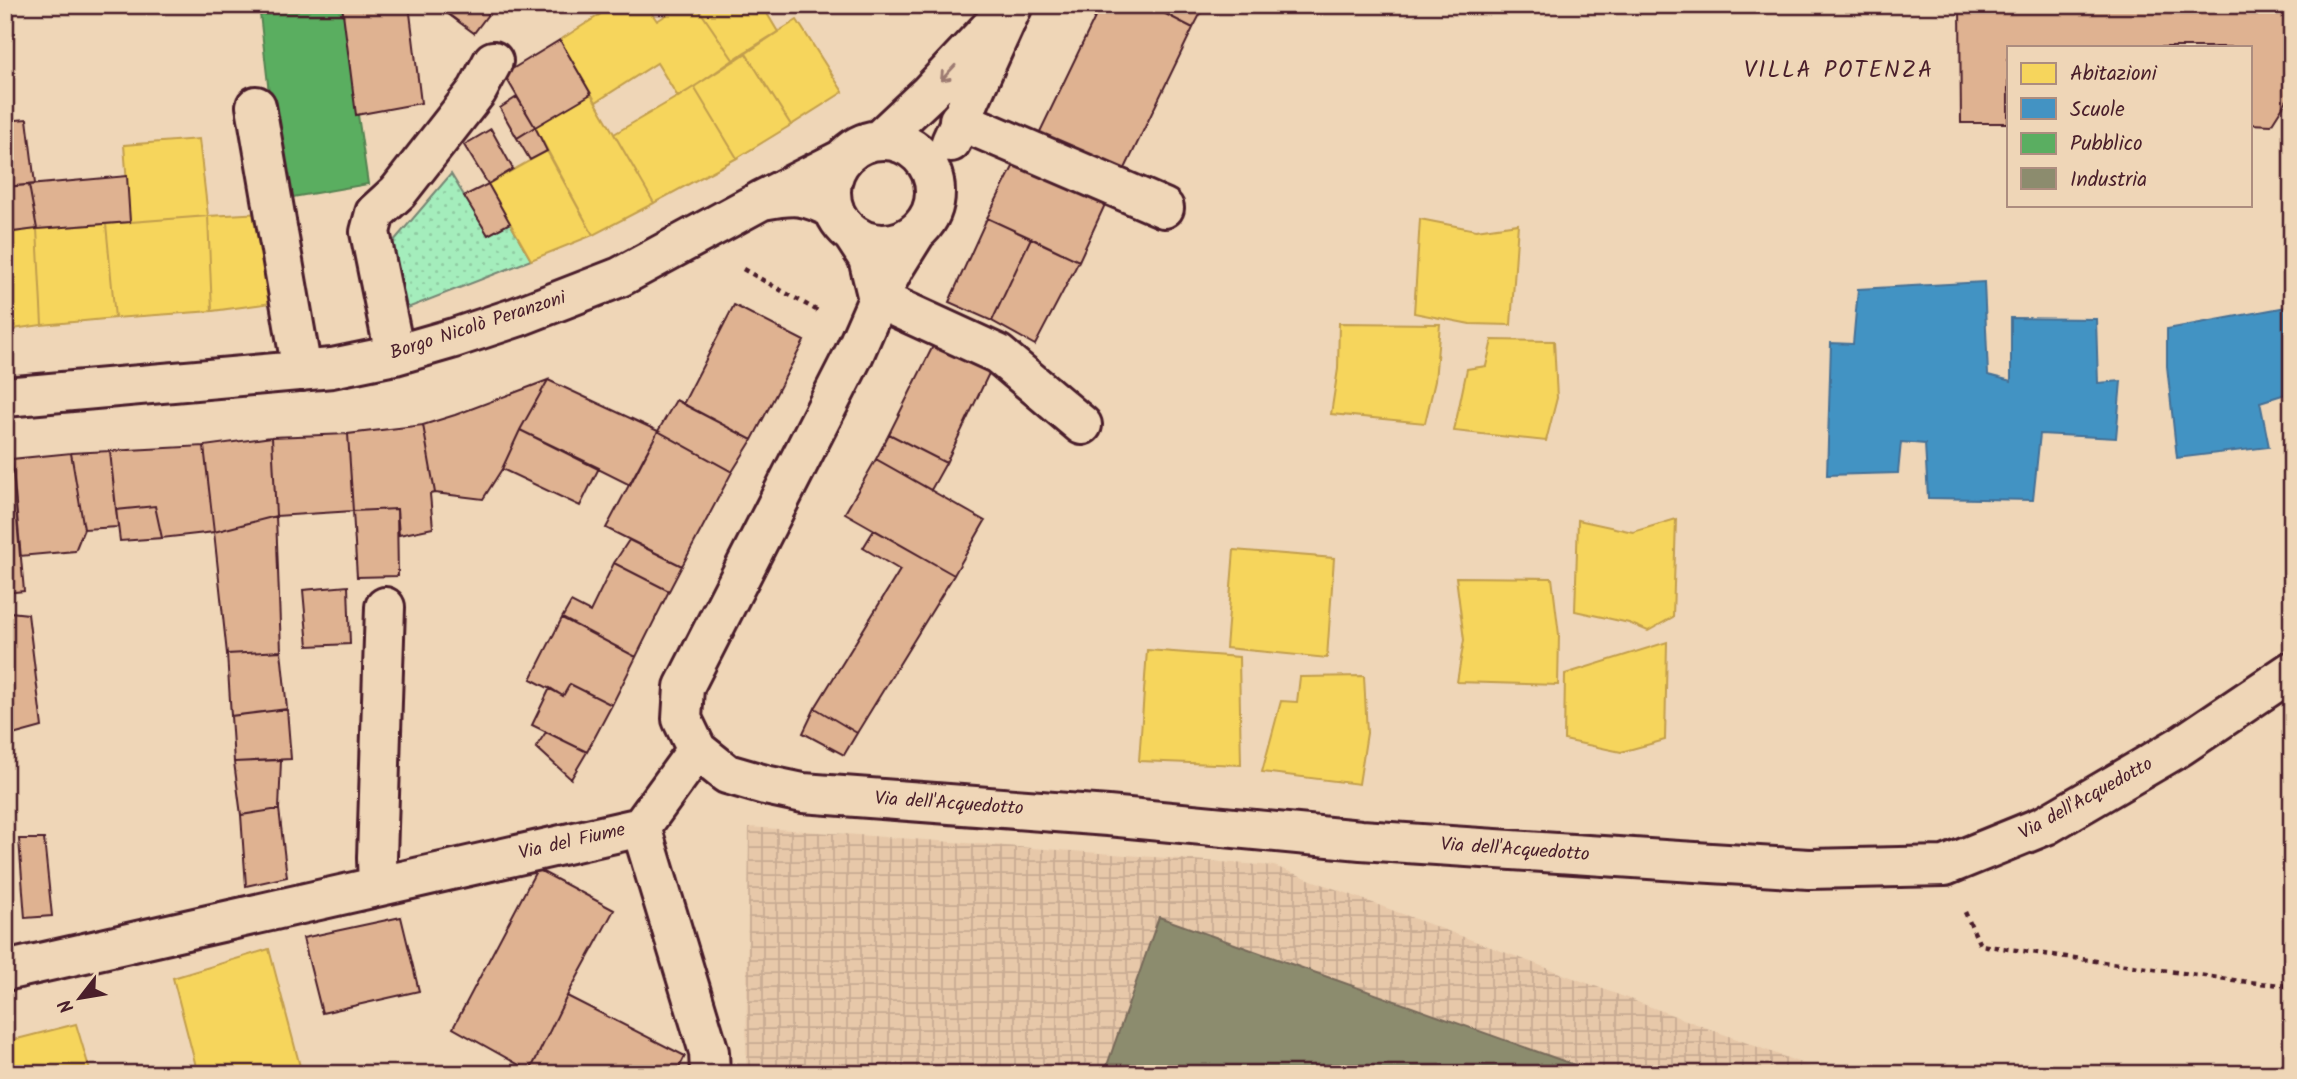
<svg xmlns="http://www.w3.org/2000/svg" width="2297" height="1079" font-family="Kalam,sans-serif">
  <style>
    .industrial { fill: url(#industrial-grid) }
    .garden { fill: url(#garden-dots); stroke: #778674; stroke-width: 2 }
    .homes { fill: #f6d55c; stroke: #c29e4d; stroke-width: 2 }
    .schools { fill: #4393c3; stroke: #457095; stroke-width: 2 }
    .public { fill: #5aae61; stroke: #558351; stroke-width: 2 }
    .industry { fill: #8c8c6e; stroke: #786b5a; stroke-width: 2 }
    .building { fill: #dfb291; stroke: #4a1f2b; stroke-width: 2 }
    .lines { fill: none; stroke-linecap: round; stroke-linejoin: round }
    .minor-casing { stroke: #4a1f2b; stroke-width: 44 }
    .path { stroke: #4a1f2b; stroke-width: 4.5; stroke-dasharray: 5 5; stroke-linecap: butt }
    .minor { stroke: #efd6b7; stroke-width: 38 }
    .oneway { stroke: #9c7a71 }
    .labels { text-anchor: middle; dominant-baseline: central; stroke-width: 7; stroke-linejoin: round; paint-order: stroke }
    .street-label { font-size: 19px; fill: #4a1f2b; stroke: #efd6b7 }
    .quarter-label { font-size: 23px; letter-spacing: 2px; fill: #4a1f2b; stroke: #efd6b7 }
  </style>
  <defs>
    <pattern id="industrial-grid" width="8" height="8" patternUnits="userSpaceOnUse" patternTransform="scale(1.75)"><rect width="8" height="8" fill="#e7c8a9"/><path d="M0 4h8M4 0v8" fill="none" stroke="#c8ab92"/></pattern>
    <pattern id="garden-dots" width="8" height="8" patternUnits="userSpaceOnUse" patternTransform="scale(1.75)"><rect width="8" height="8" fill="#a4edbc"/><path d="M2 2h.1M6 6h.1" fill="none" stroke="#8fcba2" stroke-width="1.8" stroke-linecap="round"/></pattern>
  </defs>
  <rect width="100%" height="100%" fill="#efd6b7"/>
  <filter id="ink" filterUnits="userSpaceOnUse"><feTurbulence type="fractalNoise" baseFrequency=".0143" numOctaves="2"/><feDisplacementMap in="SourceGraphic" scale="14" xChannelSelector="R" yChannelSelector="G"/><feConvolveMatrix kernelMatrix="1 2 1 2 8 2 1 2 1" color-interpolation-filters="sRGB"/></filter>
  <g filter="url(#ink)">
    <path class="industrial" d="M749,827L1274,866L1830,1074H746Z"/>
    <path class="garden" d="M451,174L488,235L510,223L531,260L405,309L381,256Z"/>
    <path class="homes" d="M615,5H646L657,21L682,5H696L734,61L678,97L657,63L596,102L560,40Z
      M696,5H762L778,32L734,61Z
      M797,20L843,92L791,125L745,52Z
      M745,52L791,125L737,158L694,87Z
      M694,87L737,158L654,203L614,134Z
      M591,94L654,203L593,235L535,127Z
      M199,139L208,216L130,222L124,145Z
      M547,151L593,235L531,260L488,184Z
      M263,213L272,303L212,311L208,216Z
      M208,216L212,311L115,318L106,224Z
      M1420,219L1476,230L1518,224L1511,325L1470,324L1414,313Z
      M106,224L115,318L42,325L37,229Z
      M37,229L42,325L5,330V233Z
      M1339,323L1440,324L1435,381L1425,423L1331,414L1338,369Z
      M1492,340L1554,341L1557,398L1546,441L1454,431L1467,369L1486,366Z
      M1676,519L1673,617L1648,631L1629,623L1575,611L1578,520L1633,532Z
      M1234,550L1334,558L1327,658L1226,648Z
      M1456,577L1552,578L1559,635L1558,685L1457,682L1464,640Z
      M1667,642L1665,740L1621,752L1564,740L1565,674Z
      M1147,650L1239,657L1241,765L1139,761Z
      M1364,676L1367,733L1359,784L1262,772L1281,701L1297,702L1300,677Z
      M269,949L302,1074H198L173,978Z
      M76,1024L91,1074H5V1042Z"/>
    <path class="schools" d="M1984,282L1988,375L2011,381V318L2096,319L2098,383L2121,381L2116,438L2040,434L2033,500L1928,498L1925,444L1901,442L1898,473L1827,475L1831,343L1853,344L1858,289Z
      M2292,306V392L2260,402L2269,447L2177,458L2167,366V329Z"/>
    <path class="public" d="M259,5H342L368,184L281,199Z"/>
    <path class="industry" d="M1159,917L1600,1074H1104Z"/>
    <path class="building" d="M342,5H409L421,103L356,115Z
      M436,5H495L474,33Z
      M1101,5H1148L1193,28L1120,179L1036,140Z
      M1148,5H1205L1193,28Z
      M1960,5H2292V92L2271,125L2250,124V47H2008V123H1961Z
      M560,40L591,94L535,127L504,74Z
      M517,97L535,127L517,138L500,108Z
      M27,119L35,184L5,187V121Z
      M535,127L547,151L530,160L517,138Z
      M491,129L513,169L488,184L464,145Z
      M1019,155L1108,198L1079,261L987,218Z
      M127,176L130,222L37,229L29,185Z
      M488,184L510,223L488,235L464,196Z
      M29,185L37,229L5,233V187Z
      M987,218L1031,238L992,321L949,302Z
      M1031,238L1079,261L1035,345L992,321Z
      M734,305L804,341L752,440L683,404Z
      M937,338L993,365L946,463L889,434Z
      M548,380L520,430L502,469L483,499L435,493L423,425L455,415Z
      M548,380L658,431L630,485L520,430Z
      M676,400L752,440L732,472L658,431Z
      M423,425L435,493L430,494L433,528L399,535L397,509L353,511L348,434Z
      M520,430L599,468L580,506L502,469Z
      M658,431L732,472L682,566L606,528Z
      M348,434L353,511L276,516L272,437Z
      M889,434L946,463L931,490L876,459Z
      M272,437L276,516L214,532L204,446Z
      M204,446L214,532L162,538L155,506L116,510L110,451Z
      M110,451L118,527L84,529L71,453Z
      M71,453L84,529L75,551L20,556L12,459Z
      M5,459H12L24,591L5,593Z
      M876,459L985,521L954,575L845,513Z
      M155,506L162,538L120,541L116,510Z
      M397,509L398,576L357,577L353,511Z
      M276,516L281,651L227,654L214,532Z
      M874,530L954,575L857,733L815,708L900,570L863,548Z
      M629,540L682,566L669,591L614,563Z
      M614,563L669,591L636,657L562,618L571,602L590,612Z
      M348,586L350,644L308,646L303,590Z
      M10,612L28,614L42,727L9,736L5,726V626H10Z
      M562,618L636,657L612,705L570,684L563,696L531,679Z
      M281,651L287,709L231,716L227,654Z
      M570,684L612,705L587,752L532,725L550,688L563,696Z
      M815,708L857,733L844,755L803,733Z
      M287,709L291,759L234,762L231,716Z
      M546,732L587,752L571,779L536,747Z
      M281,760L279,809L241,815L234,762Z
      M279,809L287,877L246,886L241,815Z
      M19,839H44L52,916L25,918Z
      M537,869L614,910L567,996L530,1071L453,1028Z
      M401,917L419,991L322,1013L303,938Z
      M567,996L685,1056L676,1074H536L530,1071Z"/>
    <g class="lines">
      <g class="minor-casing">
        <path id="minor" d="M256,106L302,371
          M959,120L1164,208
          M831 192a52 52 0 1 1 104 0a52 52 0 1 1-104 0Z
          M879,140L929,93L991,27
          M951,142L1013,5
          M834,209C803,194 796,194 762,200L843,159
          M853,235L868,258L878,299L895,266L915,234
          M395,355L370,232L375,213L398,192L477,91L493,61
          M5,397L332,368L395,355L454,338L517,317L620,277L762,200
          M1082,425L998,354L878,299L854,354L684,687L682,719L697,750L727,774L765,785L803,793L1108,816L1361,840L1679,861L1809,869L1945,866L2046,825L2179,747L2292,671
          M641,827L709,1052L710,1074
          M378,886L377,858L385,607
          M5,971L641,827L697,750"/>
      </g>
      <path class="path" d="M743,269L818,311
        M1965,912L1980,945L2248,982L2292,986"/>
      <use href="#minor" class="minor"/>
    </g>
    <defs><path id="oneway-shaft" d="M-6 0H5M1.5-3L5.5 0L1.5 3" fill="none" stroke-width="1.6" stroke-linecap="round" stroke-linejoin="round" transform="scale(1.75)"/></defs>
    <use class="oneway" href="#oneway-shaft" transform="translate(948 73) rotate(133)"/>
  </g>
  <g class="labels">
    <g class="street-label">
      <text transform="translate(478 326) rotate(-18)">Borgo Nicolò Peranzoni</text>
      <text transform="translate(2086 799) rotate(-29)">Via dell'Acquedotto</text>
      <text transform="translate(949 804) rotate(4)">Via dell'Acquedotto</text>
      <text transform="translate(572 842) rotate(-13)">Via del Fiume</text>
      <text transform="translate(1515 850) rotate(4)">Via dell'Acquedotto</text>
    </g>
    <g class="quarter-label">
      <text x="1839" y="71">VILLA POTENZA</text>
    </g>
  </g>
  <rect width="2297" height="1079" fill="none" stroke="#efd6b7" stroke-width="28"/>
  <rect x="14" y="14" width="2269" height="1051" fill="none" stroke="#4a1f2b" stroke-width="2.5" filter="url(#ink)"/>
  <rect x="2007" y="46" width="245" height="161" fill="#efd6b7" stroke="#ad8d7f" stroke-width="2"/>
  <rect x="2021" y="63" width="35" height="21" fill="#f6d55c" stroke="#ad8d7f" stroke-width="2"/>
  <text x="2070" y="80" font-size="21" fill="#4a1f2b">Abitazioni</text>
  <rect x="2021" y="98" width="35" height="21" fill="#4393c3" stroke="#ad8d7f" stroke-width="2"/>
  <text x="2070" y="116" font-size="21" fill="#4a1f2b">Scuole</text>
  <rect x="2021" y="133" width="35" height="21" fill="#5aae61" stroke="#ad8d7f" stroke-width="2"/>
  <text x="2070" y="150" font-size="21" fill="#4a1f2b">Pubblico</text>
  <rect x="2021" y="168" width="35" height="21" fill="#8c8c6e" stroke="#ad8d7f" stroke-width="2"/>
  <text x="2070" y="186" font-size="21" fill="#4a1f2b">Industria</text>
  <g transform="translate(80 998) rotate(239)" stroke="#efd6b7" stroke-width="5" paint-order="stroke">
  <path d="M0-5L12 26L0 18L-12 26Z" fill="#4a1f2b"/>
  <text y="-10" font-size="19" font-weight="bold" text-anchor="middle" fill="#4a1f2b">N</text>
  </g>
</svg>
